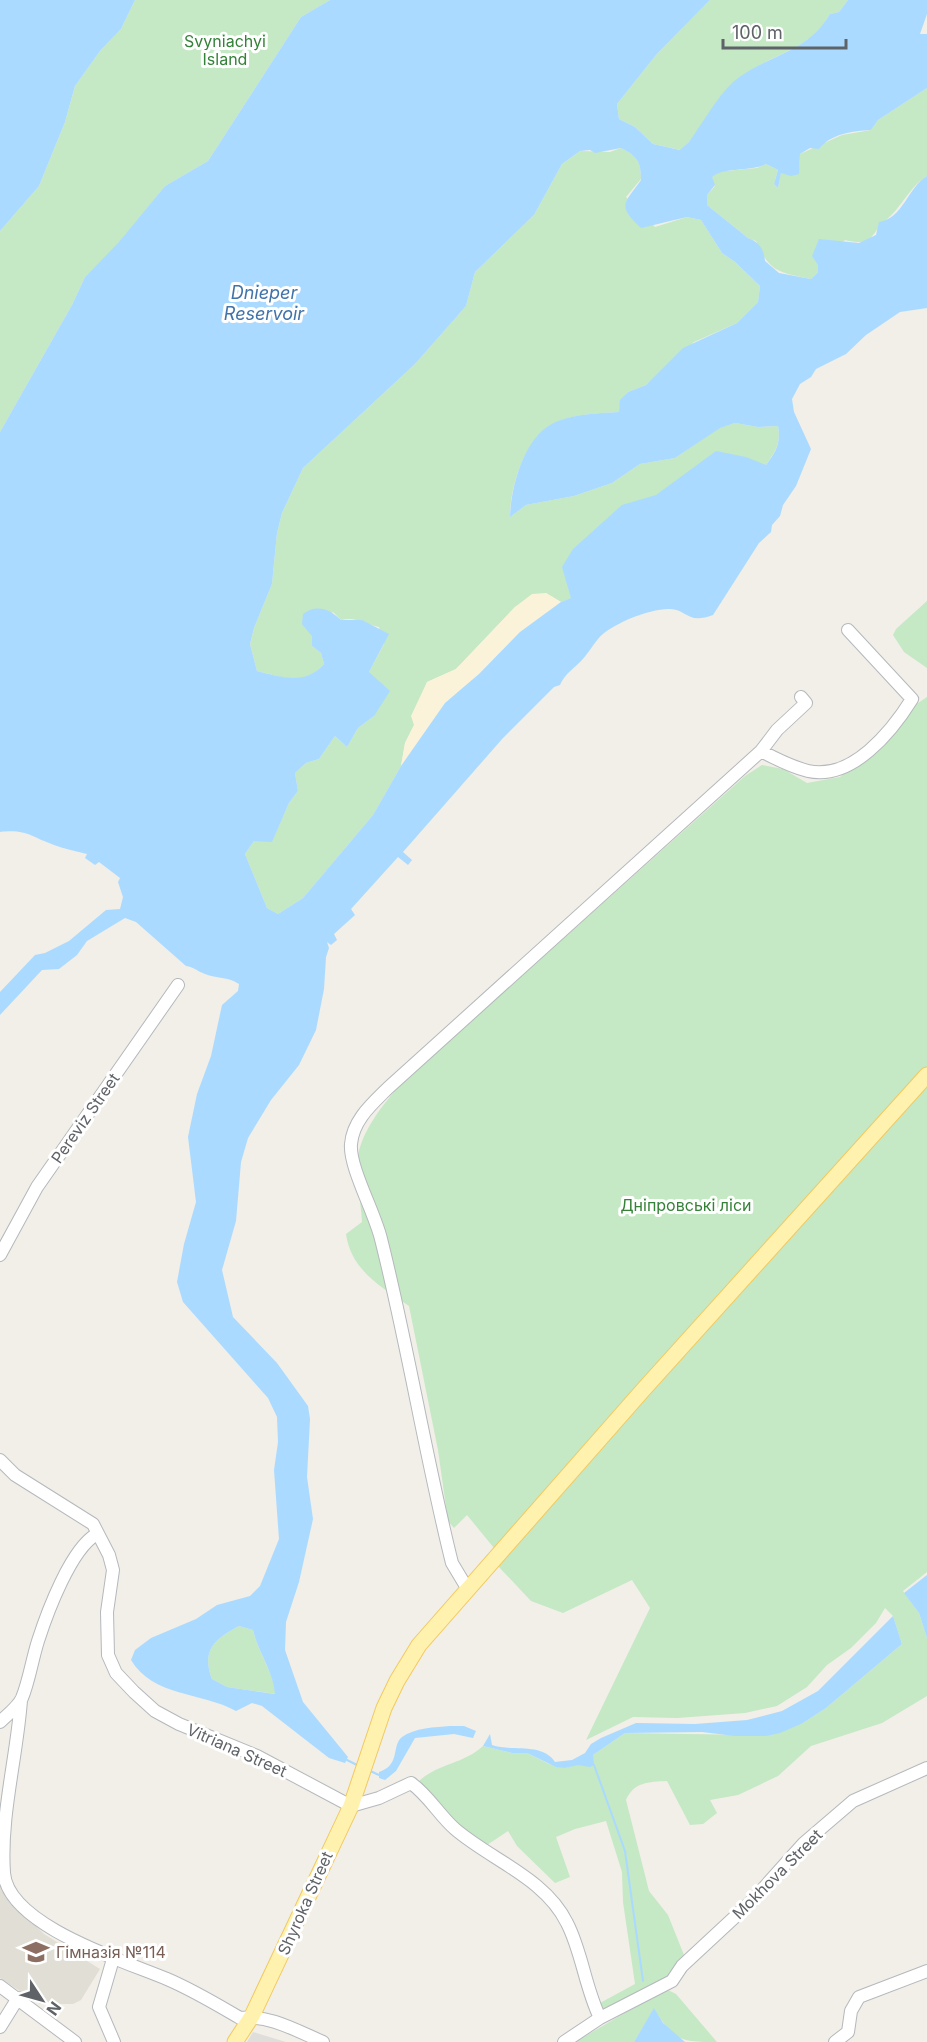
<svg xmlns="http://www.w3.org/2000/svg" width="927" height="2042" font-family="Inter,sans-serif">
  <style>
    .industrial { fill: #e0deda }
    .education { fill: #e1ded6 }
    .green { fill: #c5e8c5 }
    .sand { fill: #fbf3d9 }
    .water { fill: #aadaff; fill-rule: evenodd }
    .lines { fill: none; stroke-linecap: round; stroke-linejoin: round }
    .stream { stroke: #aadaff; stroke-width: 2 }
    .minor-casing { stroke: #b5b8bc; stroke-width: 14 }
    .major-casing { stroke: #f2c960; stroke-width: 17 }
    .minor { stroke: #fff; stroke-width: 12 }
    .major { stroke: #fff2af; stroke-width: 15 }
    .labels { text-anchor: middle; dominant-baseline: central; stroke-width: 6; stroke-linejoin: round; paint-order: stroke }
    .park-label { font-size: 16px; fill: #348238; stroke: #fff }
    .street-label { font-size: 16px; fill: #5f6368; stroke: #fff }
    .education-label { font-size: 16px; fill: #785e54; stroke: #fff; text-anchor: start }
    .water-label { font-size: 18px; font-style: italic; fill: #4174aa; stroke: #fff }
  </style>
  <rect width="100%" height="100%" fill="#f1efe8"/>
  <path class="industrial" d="M253,2032L286,2042H247Z"/>
  <path class="education" d="M0,1877L7,1897L44,1934L100,1969L81,2000L73,2004H40L0,1978Z"/>
  <path class="green" d="M135,0H330L301,17L208,161L165,186L119,243L85,277L72,305L0,432V231L39,186L65,122L75,86L100,51L121,29Z
    M710,0H848L839,12L830,14C809,51 779,50 748,73C718,96 707,127 681,150L653,144L635,127L619,119L617,104L656,55Z
    M927,88V176C911,185 902,207 886,220C869,235 874,247 845,240L818,265V272L811,279C779,272 770,273 756,241L748,238L707,205V195L715,186L711,177L717,172L757,168L766,164L778,170L774,184L778,188L781,172L799,169L800,154L842,135L871,130L878,120Z
    M621,148C637,156 641,161 641,179L626,197L655,227L687,217L701,220L722,253L735,262L760,286L758,302L737,323L694,342L646,385L628,392L621,400L619,412C600,413 577,414 559,421C526,433 510,485 510,517L526,505L574,496L612,483L640,464L675,458L719,428L735,423L758,427L778,426C781,444 776,450 766,465L572,598L561,602L546,593L515,607L456,669L427,682L414,725L405,743L401,766L373,815L303,898L278,914L267,908L245,854L254,841H272L289,803L298,791L295,773L306,763L319,759L335,736L347,747L358,728L374,716L369,672L384,644L379,627C365,624 356,616 341,620L333,612L312,636V646L321,653L324,664C304,687 283,677 257,671L250,644L254,628L272,584L277,533L282,513L303,468L415,364L466,306L475,272L534,215L562,164L580,151L610,152Z
    M927,601V668L904,652L893,635L896,629Z
    M927,697V1572L903,1591L919,1613L927,1638V1696L882,1723L811,1746L778,1776L738,1795L710,1800L717,1813L703,1824L690,1825L667,1781C648,1782 634,1782 626,1800L649,1891L668,1915L684,1955L668,1979L601,2011L600,2003L635,1984L623,1902L622,1872L606,1821L575,1829L556,1837L570,1877L555,1883L517,1846L508,1831L487,1845L457,1826L418,1782C436,1764 464,1764 483,1746L512,1753H527L549,1764L565,1768L591,1760L593,1755L625,1733L750,1735L803,1723L826,1708L902,1644L893,1616L885,1608L876,1623L851,1648L827,1665L807,1687L777,1706L745,1713L677,1718L633,1717L586,1740L650,1608L632,1580L563,1613L531,1601L498,1566L503,1559L467,1515L454,1528L448,1521L438,1450L409,1306C381,1287 351,1270 346,1234L362,1222C361,1201 355,1176 358,1156C362,1130 385,1102 401,1084L745,776L762,765L783,769L807,783L840,777L904,720L912,707Z
    M239,1626L253,1630C258,1652 273,1672 276,1694L227,1687L212,1679C201,1650 215,1639 239,1626Z
    M666,1989L676,1994L717,2042C680,2042 674,2041 654,2009L634,2042H575Z"/>
  <path class="sand" d="M546,593L561,602L520,632L479,674L445,703L401,766L405,743L414,725L411,716L427,682L456,669L515,607L532,594Z"/>
  <path class="water" d="M0,0H135L121,29L100,51L75,86L65,122L39,186L0,231Z
    M330,0H710L656,55L617,104L619,119L635,127L653,144L680,150L689,142C703,123 716,98 733,82C766,54 806,55 830,14L839,12L848,0H927V14L920,34H927V88L878,120L871,130C853,131 830,134 819,149L810,148L800,154L799,174L791,176L781,173L778,188L774,184L778,170L766,164C750,172 722,167 712,177L715,185L707,195V205L748,238C759,242 764,249 765,261L779,273L811,279L818,272V265L812,256L819,239L859,243L876,235L879,222C903,219 908,187 927,176V308L900,312L866,335L846,354L816,369L811,377L800,384L792,399L794,412L811,449L796,486L783,505L780,516L772,525L771,532L759,543L713,615C687,625 687,609 670,609C651,608 610,624 598,639C592,646 588,654 581,661C573,669 564,675 560,685L554,687L503,738L403,852L412,860L408,865L398,857L351,909L355,915L334,934L337,940L331,945L327,942L329,948L326,957L324,989L316,1030L299,1065L271,1100L248,1138L241,1162L236,1221L222,1270L233,1317L277,1363L308,1406L310,1419L307,1477L313,1519L299,1582L286,1622L285,1650L303,1702L348,1757L345,1763L329,1758L262,1706L252,1703L236,1711C202,1692 153,1697 131,1660L135,1650L151,1638L196,1619L217,1605L250,1596L260,1586L279,1539L274,1470L278,1442L277,1417L268,1398L183,1302L177,1282L184,1244L196,1202L188,1137L197,1094L211,1056L222,1005L238,991L239,984C227,976 217,979 205,974C197,971 194,967 186,966L136,922L125,918L87,941L77,955L59,969L42,970L0,1015V992L35,955L45,953L69,941L106,910L120,909L123,897L118,882L120,878L99,862L95,865L85,858L87,854C76,851 65,849 54,845C31,837 27,829 0,832V432L72,305L85,277L119,242L165,186L208,161L301,17ZM621,148C637,156 641,161 641,180C625,203 616,205 641,228L687,217L701,220L722,253L735,262L760,286L758,302L737,323L683,348L646,385L628,392L620,400L619,412C600,413 576,414 558,421C525,433 511,485 510,517L526,505L574,496L612,483L640,464L675,458L720,428L735,423L758,427L778,426C781,444 776,451 766,465L746,457L716,451L656,495L622,505L573,549L562,567L571,598L561,602L520,632L479,674L445,703L401,766L373,815L303,898L278,914L267,908L245,854L254,841L272,842L289,803L298,791L295,773L306,763L319,759L335,736L347,747L358,728L374,716L390,691L369,672L389,634L362,620H341C329,609 317,604 303,614L302,624L312,636V646L321,653L324,664C304,686 282,677 257,671L250,644L254,628L272,584L277,533L282,513L303,468L415,364L466,306L475,272L534,215L562,164L580,151L590,150L595,153ZM239,1626L253,1630C258,1652 274,1673 275,1694L227,1687L212,1679C201,1650 215,1639 239,1626Z
    M927,1575V1638L919,1613L904,1593Z
    M893,1616L902,1644L826,1708L803,1723L780,1733L766,1736H735L702,1732L625,1733L593,1755L594,1765L590,1767L578,1765L565,1768L556,1767L527,1753H512L483,1746L490,1734L492,1745C512,1752 542,1742 555,1762L572,1760L585,1753L591,1744L601,1738L636,1723L695,1724L747,1720L782,1711L818,1691Z
    M450,1726H464L476,1731L473,1738L454,1734L415,1738L396,1771L385,1780L379,1778V1772C401,1765 391,1746 402,1737C414,1728 436,1727 450,1726Z
    M654,2008L663,2023L685,2042H634Z"/>
  <g class="lines">
    <path class="stream" d="M347,1760L357,1765
      M594,1765L625,1851L643,1981
      M368,1770L379,1775"/>
    <g class="minor-casing">
      <path id="minor" d="M761,751C776,759 792,767 808,771C852,781 892,731 912,699L848,630
        M0,1255L37,1187L178,985
        M0,1460L15,1475L93,1524L109,1555L113,1570L107,1612L108,1655L116,1673L134,1692L155,1711L179,1724L257,1756L351,1806L379,1798L411,1783C429,1796 439,1815 455,1829C491,1860 545,1878 567,1923C582,1952 585,1987 600,2018
        M467,1588L452,1563C425,1455 408,1346 381,1239C375,1213 349,1167 351,1144C353,1120 372,1104 388,1088L761,751L777,730L806,703L801,697
        M21,1700C17,1757 0,1816 4,1873C8,1926 127,1962 167,1979C193,1990 216,2004 240,2018C268,2014 297,2031 323,2042
        M0,1722C7,1715 18,1707 22,1698C29,1681 32,1660 38,1641C47,1613 71,1548 97,1534
        M113,1959L99,2007L114,2042
        M0,1986L75,2042
        M0,2027L18,1998
        M564,2042L600,2018L672,1981L682,1966L752,1901L804,1843L853,1801L927,1768
        M835,2042L848,2032L851,2011L859,1997L927,1971"/>
    </g>
    <g class="major-casing">
      <path id="major" d="M235,2042L252,2016L351,1806L384,1708L397,1681L419,1645L643,1390L927,1075"/>
    </g>
    <use href="#minor" class="minor"/>
    <use href="#major" class="major"/>
  </g>
  <defs>
    <g id="school-bare" transform="scale(2.07)"><path d="M0-5L7-2L0 1L-7-2ZM-4 1L0 2.5L4 1V4Q0 6-4 4Z" fill="#8d6e63" stroke="#fff" stroke-width="2.5" paint-order="stroke"/></g>
  </defs>
  <g fill-rule="evenodd">
    <use href="#school-bare" x="36" y="1952"/>
  </g>
  <g class="labels">
    <g class="park-label">
      <text x="225" y="41">Svyniachyi<tspan x="225" dy="18">Island</tspan></text>
      <text x="686" y="1205">Дніпровські ліси</text>
    </g>
    <g class="street-label">
      <text transform="translate(85 1118) rotate(-55)">Pereviz Street</text>
      <text transform="translate(237 1750) rotate(24)">Vitriana Street</text>
      <text transform="translate(777 1874) rotate(-45)">Mokhova Street</text>
      <text transform="translate(305 1903) rotate(-66)">Shyroka Street</text>
    </g>
    <g class="education-label">
      <text x="56" y="1952">Гімназія №114</text>
    </g>
    <g class="water-label">
      <text x="264" y="292">Dnieper<tspan x="264" dy="21">Reservoir</tspan></text>
    </g>
  </g>
  <g transform="translate(42 2000) rotate(126)" stroke="#ffffff" stroke-width="4.5" paint-order="stroke">
  <path d="M0-4.5L10 22L0 15L-10 22Z" fill="#5f6368"/>
  <text y="-9" font-size="16" font-weight="bold" text-anchor="middle" fill="#5f6368">N</text>
  </g>
  <path d="M723 39v9h123v-9" fill="none" stroke="#5f6368" stroke-width="3"/>
  <text x="732" y="39" font-size="18" fill="#5f6368" stroke="#ffffff" stroke-width="4.5" paint-order="stroke">100 m</text>
</svg>
